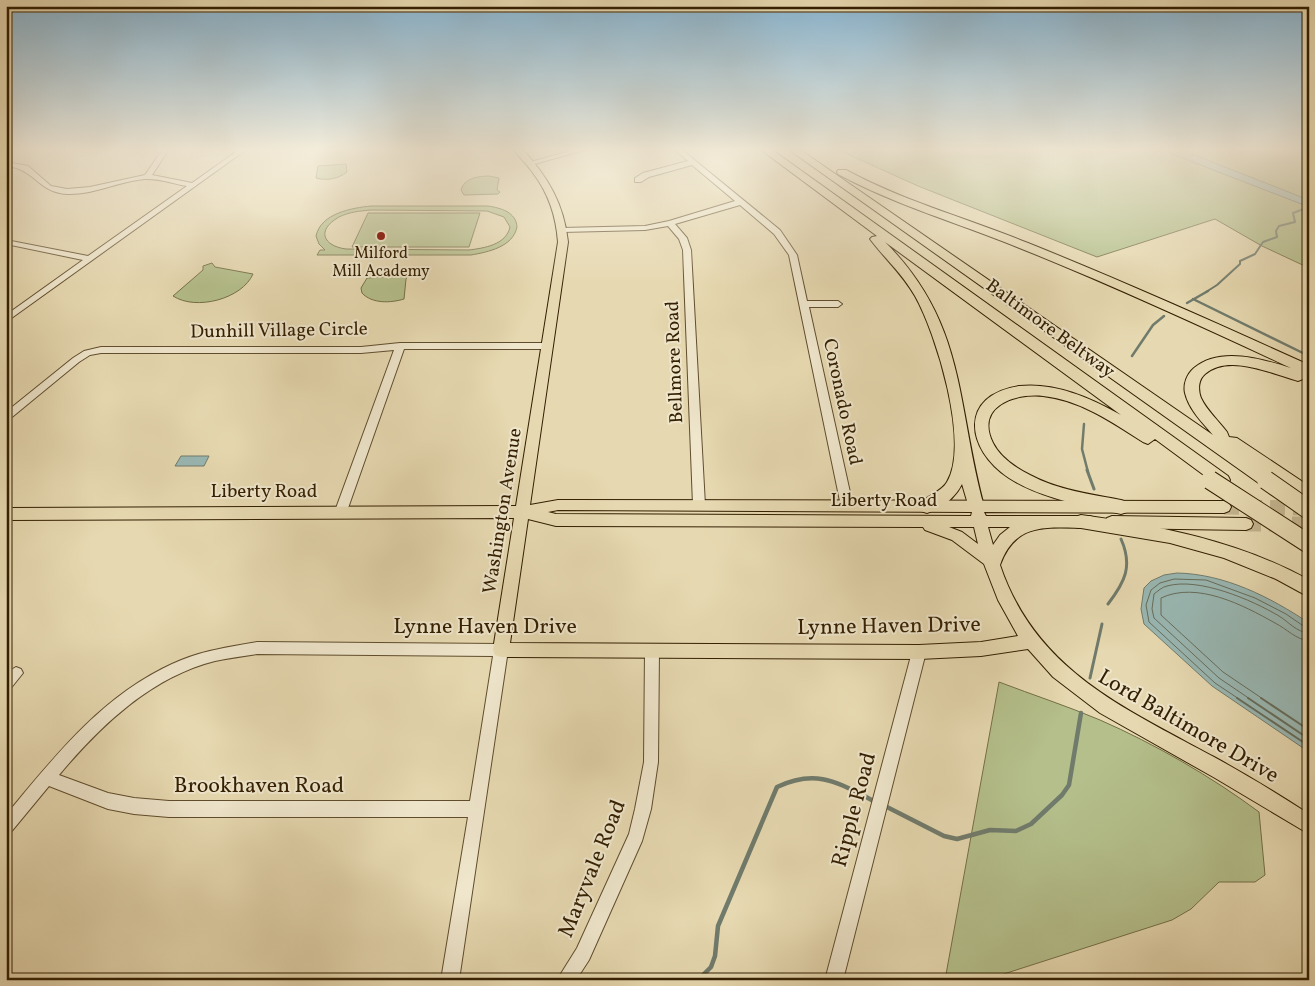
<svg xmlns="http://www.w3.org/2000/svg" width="1315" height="986" font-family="Vollkorn,serif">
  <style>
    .green { fill: #b4bf8b; stroke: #746f46; fill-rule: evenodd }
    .water { fill: #99b8b4; stroke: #707b6c }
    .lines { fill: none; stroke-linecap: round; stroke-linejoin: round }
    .shore-far1 { stroke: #666c5a; stroke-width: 1 }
    .shore { stroke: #666c5a; stroke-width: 2 }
    .stream-far3 { stroke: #707b6c; stroke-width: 2 }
    .stream-far2 { stroke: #707b6c; stroke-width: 2.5 }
    .stream-far1 { stroke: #707b6c; stroke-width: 3 }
    .stream { stroke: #707b6c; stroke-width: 4.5 }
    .major-tunnel { stroke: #c2b38d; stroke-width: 15; stroke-dasharray: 15 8; stroke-linecap: butt }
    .minor-casing { stroke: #604d2d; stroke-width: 2 }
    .major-casing { stroke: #331f01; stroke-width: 2 }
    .highway-casing { stroke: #331f01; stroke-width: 2 }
    .minor { fill: #efe6cc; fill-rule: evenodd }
    .major { fill: #e6d8b0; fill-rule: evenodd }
    .highway { fill: #e6d8b0; fill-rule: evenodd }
    .highway-bridge-casing { stroke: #331f01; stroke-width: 20; stroke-linecap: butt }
    .highway-bridge { stroke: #e6d8b0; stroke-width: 18 }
    .poi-dot { fill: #8f2418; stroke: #efe6cc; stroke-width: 2 }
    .labels { text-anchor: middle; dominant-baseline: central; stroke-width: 4; stroke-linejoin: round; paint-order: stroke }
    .far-poi-label { font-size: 16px; fill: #331f01; stroke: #efe6cc }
    .street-label { font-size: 19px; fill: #331f01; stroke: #efe6cc }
    .near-street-label { font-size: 22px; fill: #331f01; stroke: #efe6cc }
  </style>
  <rect width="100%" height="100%" fill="#e6d8b0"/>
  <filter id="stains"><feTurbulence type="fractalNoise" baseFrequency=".004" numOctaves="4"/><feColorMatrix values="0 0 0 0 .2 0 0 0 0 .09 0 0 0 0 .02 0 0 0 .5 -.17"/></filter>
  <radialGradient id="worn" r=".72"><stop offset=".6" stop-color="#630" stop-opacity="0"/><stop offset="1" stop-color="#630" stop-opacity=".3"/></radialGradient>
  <path class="green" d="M836,149H1309V268L1262,246L1215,219L1097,257L918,186Z
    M346,164L347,172C338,179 327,181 316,178L318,166Z
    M489,176L499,178L497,190L500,192L498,194L464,195L461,190C464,178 479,176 489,176Z
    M371,206H488C501,208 516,212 517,227C513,247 488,252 471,255H317L320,250H325L319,244L316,236C321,213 352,208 371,206ZM371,210L487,211L504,217L510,227C506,245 484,248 469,250L346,249C323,246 316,230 339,217C349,212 360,211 371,210Z
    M368,213H480L469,247H352Z
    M212,263L215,267L253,274C242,299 196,311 173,296L203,270V266Z
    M404,273L408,276L406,279L404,299C391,303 372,304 362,293L361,288L367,278L399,276Z
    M999,682C1033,695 1067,706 1100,720C1155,744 1212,777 1259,812L1265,875L1255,882H1219L1191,909L1172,920L985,980H945Z"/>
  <path class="water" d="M1162,149H1179L1309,200V207L1177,156Z
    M181,456H209L204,466H175Z
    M1177,573C1225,574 1270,597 1309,623V752L1212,686L1144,624L1141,609L1144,588L1151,581L1164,575Z"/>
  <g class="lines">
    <path class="shore-far1" d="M1239,699L1215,683L1149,622L1146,605L1151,590L1160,583L1174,579L1206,580L1255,598L1286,614L1302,625L1309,627
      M1250,699L1219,678L1154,618L1152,609L1154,594C1158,591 1162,587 1167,586C1199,577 1252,600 1279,616C1289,622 1296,632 1309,633
      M1263,699L1223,672L1161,615V598C1197,581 1243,605 1275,623C1287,629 1295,639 1309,641"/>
    <path class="shore" d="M1237,698L1309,746
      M1248,698L1309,739
      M1261,698L1309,730"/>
    <path class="stream-far3" d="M1206,292L1217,285L1240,264V261L1255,254L1263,242L1277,237L1276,231L1279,226L1295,222L1293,213L1309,207"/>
    <path class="stream-far2" d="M1193,299L1309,356
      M1187,303L1208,291
      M1132,356L1153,325L1164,316
      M1084,424L1082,449L1088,472"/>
    <path class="stream-far1" d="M1087,470L1094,489
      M1108,604C1125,582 1133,566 1121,539
      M1090,678L1102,624"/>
    <path class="stream" d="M885,806L944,836L957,839L990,830L1016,831L1031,824L1062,795L1069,785L1081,713
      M698,980L711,967L715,956L718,926L777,787C817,768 838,783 874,801"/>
    <path class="major-tunnel" d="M1224,507L1308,508
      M1246,524H1309"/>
    <g class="minor-casing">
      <path id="minor" d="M163,149H169L152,175L192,183L240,149H247L6,322V315L83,260L6,244V240L88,256L187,186C174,184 159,178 145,179C119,181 94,195 67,194C37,192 36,169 6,166V162L28,166L51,186L67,189L90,187L145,175Z
        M577,149H588L531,165L527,163Z
        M674,149H681L780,230L797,255L807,301H838L842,304L838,307H809L853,506L851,509H843L841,506L789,255L774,234L740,205L675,224L687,238L691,250L705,505L703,508H695L693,505L683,250L679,239L668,226L645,230L562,232L558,230L562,228L645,226L669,221L735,201L692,165L649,177L641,182H635V178L643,173L688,161Z
        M400,343H548L553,346L548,349H404L347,511L345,514H337L335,511L394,350L361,353H101L90,355L79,362L6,422V412L73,358L84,351L101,347H361Z
        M257,642L501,644L506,646L508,650L459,980H441L468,817H169L134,814L108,809L49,786L11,832L6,835V815C54,757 102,696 172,664C199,651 228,647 257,642ZM257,654L493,656L470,801H169L134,798L108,793L59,775C100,726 151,677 215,661C229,658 243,656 257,654Z
        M652,644L657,646L659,650L658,762L651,809L642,841L589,960L576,980H557L577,948L629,834L635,809L644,762L645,650L647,646Z
        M919,646L924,648L926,652L843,980H825L912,652L914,648Z
        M16,667L21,669L23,673L11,688L6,689V673Z"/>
    </g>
    <g class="major-casing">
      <path id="major" d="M513,149H522C548,177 564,204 568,242L530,505L558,500L1224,501L1229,503L1231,507L1229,511L1224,513L984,512L986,516H1090L1095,518L1097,522L1095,526L1090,528C1050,528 1016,520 1000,565C1035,670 1124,708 1214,757C1247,775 1278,794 1309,814V834L1215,778L1100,713L1053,677L1028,649L981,656L919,659L501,657L495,655L493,650L514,518L6,520V508L516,506L558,242C556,216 549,194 533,173C527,164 519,157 513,149ZM558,510L972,512L971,516L556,514L548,512ZM528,519L556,526L923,527L925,530L952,540L984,564L998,600L1018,636L981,642L919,645L510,643ZM949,527H974L978,544L962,532ZM988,527H1010L1000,535L993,545Z
        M1112,516L1246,518L1251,520L1253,524L1251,528L1246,530L1112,528L1107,526L1105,522L1107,518Z"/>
    </g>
    <g class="highway-casing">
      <path id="highway" d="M760,149H771L1228,476L1230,480L1228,484L1222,486L1216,484L1155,439L1148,444L1143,442C1112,422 1080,400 1043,396C1015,393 975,406 993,443C1000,457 1016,468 1030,475C1058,490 1090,494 1121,500L1127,502L1129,507L1127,512L1121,514C1083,505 1042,499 1009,478C965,449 959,395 1019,386C1055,382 1091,398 1121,415L885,242C967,324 956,404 984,506L982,511L976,513L970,511L962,484C955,498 942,508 927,513L921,511L919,506C925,495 941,493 947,482C970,443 936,333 915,296C902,273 885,259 870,239L872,237L877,236Z
        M788,149H799L1213,435C1203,423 1189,410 1185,393C1183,384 1187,374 1194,368C1220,346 1262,359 1291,368C1201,326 1110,284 1017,247C958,223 895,205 838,174L837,172L838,170H846C903,201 967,218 1028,243C1123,281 1216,323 1309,365V376L1304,374L1303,379L1298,381C1272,374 1229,353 1205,374C1198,380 1198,390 1201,398C1207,411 1219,421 1227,432L1229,437L1237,438L1309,486V501L1273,479L1272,484L1266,486L1260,484Z
        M1081,515C1161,526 1238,541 1309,580V597L1276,579L1224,558L1170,543L1075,527L1073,522L1075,517Z"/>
    </g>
    <use href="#minor" class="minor"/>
    <use href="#major" class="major"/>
    <use href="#highway" class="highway"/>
    <g class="highway-bridge-casing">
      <path id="highway-bridge" d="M1210,480L1309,544
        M1266,480L1309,510"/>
    </g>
    <use href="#highway-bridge" class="highway-bridge"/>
  </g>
  <linearGradient id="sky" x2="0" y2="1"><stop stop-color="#88b6d3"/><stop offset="0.52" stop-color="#f4eddb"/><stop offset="1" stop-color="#f4eddb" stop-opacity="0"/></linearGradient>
  <rect width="1315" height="287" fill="url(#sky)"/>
  <circle class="poi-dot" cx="381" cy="236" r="5"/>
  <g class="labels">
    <g class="far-poi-label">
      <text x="381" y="254">Milford<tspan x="381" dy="18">Mill Academy</tspan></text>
    </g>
    <g class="street-label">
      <text transform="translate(1050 329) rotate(36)">Baltimore Beltway</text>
      <text transform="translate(279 331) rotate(-1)">Dunhill Village Circle</text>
      <text transform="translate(675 362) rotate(-92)">Bellmore Road</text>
      <text transform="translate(842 402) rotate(78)">Coronado Road</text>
      <text x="264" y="492">Liberty Road</text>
      <text x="884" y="501">Liberty Road</text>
      <text transform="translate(503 511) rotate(-81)">Washington Avenue</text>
    </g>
    <g class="near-street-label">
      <text x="485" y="627">Lynne Haven Drive</text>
      <text transform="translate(889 627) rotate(-1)">Lynne Haven Drive</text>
      <text transform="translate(1188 727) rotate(30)">Lord Baltimore Drive</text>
      <text x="259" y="786">Brookhaven Road</text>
      <text transform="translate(855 810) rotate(-75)">Ripple Road</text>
      <text transform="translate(593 869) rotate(-68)">Maryvale Road</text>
    </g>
  </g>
  <rect width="1315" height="986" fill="none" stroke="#e6d8b0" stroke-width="25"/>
  <rect x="8" y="8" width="1300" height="971" fill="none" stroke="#331f01" stroke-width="2.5"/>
  <rect x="12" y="12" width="1290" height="961" fill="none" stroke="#331f01"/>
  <rect width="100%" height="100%" filter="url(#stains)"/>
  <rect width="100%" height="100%" fill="url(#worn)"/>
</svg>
